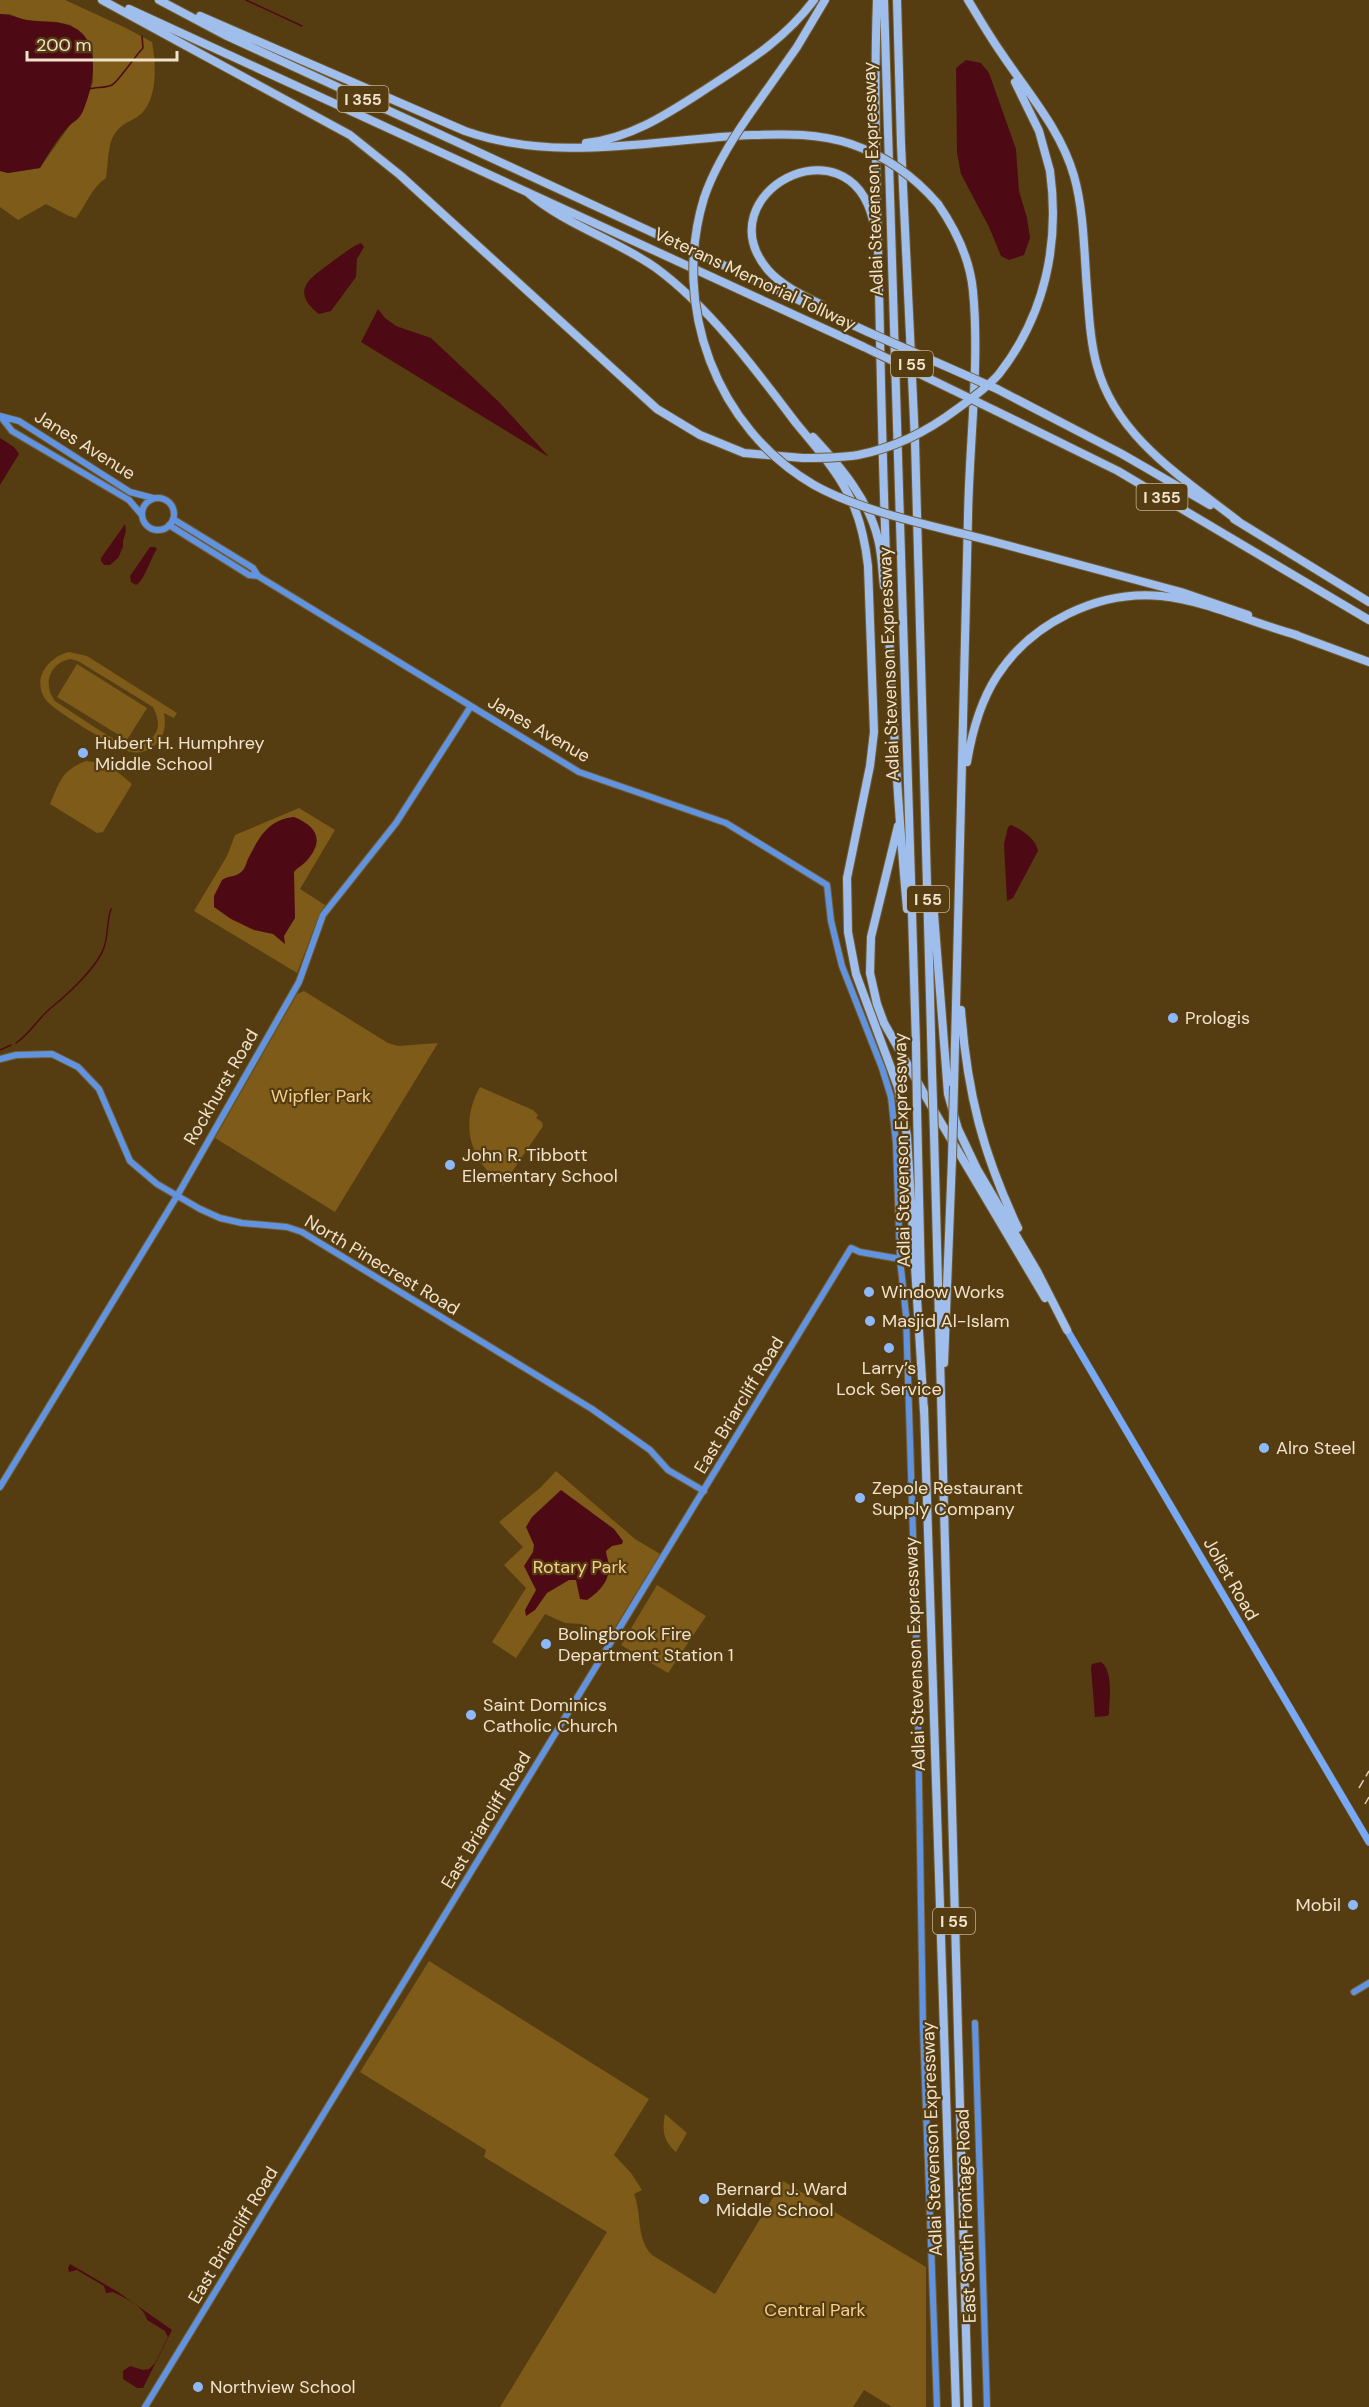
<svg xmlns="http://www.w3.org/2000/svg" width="1369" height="2407" font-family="'DM Sans',sans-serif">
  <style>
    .green { fill: #7e5b19; fill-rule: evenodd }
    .water { fill: #4e0a14 }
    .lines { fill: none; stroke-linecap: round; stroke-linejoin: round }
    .stream { stroke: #4e0a14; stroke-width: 1.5 }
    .secondary-casing { stroke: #715b33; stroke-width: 8 }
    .primary-casing { stroke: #715b33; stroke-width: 8 }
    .highway-casing { stroke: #715b33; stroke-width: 10 }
    .secondary { stroke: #6293de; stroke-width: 6 }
    .primary { stroke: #77a9f6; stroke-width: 7 }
    .highway { stroke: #a0beeb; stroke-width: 8 }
    .rail { stroke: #dcccb4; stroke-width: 1.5; stroke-dasharray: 9 4.5; stroke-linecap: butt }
    .highway-bridge-casing { stroke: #715b33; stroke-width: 10; stroke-linecap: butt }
    .highway-bridge { stroke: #a0beeb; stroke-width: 8 }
    .poi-dot { fill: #8db9fc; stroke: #553d11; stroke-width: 2 }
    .labels { text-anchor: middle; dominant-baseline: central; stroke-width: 4.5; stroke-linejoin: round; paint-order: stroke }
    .shield { fill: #553d11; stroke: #c2b094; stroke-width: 1.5 }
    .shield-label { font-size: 16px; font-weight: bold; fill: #f0e2cc }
    .street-label { font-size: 18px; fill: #f0e2cc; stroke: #553d11 }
    .poi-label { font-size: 18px; fill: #f0e2cc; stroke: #553d11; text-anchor: start }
    .park-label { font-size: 18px; fill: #f6cf90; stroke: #553d11 }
  </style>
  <rect width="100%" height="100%" fill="#553d11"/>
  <path class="green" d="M0,0H65L126,28L152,42C156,63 158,98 141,114C130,123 121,122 113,137C108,145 108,166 106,178C91,188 87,204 76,218L69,216L46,204L18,220L0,207V171L8,173L40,168L70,125L78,119L83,111L93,82V50L71,25L57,22L25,20L9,14H0Z
    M69,652L87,656L177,713L174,718L164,713C166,724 165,735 157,743C150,750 142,754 132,752C120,751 53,710 46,700C31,679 48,657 69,652ZM71,659L78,661L153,707C158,717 161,727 153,737C148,743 141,746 132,746C116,744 71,711 55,701C42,684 50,662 71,659Z
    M77,664L147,708L127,740L57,697Z
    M86,761L108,764L132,784L103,832L97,833L50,804C60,781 62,770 86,761Z
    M299,808L335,830L300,889L325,905L318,918L297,973L194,911L227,856L235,835Z
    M304,991L388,1043L398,1046L438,1043L335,1212L215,1138L297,994Z
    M480,1087L533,1110L538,1115L536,1118L542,1122L543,1126L503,1185C470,1161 459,1124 480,1087Z
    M556,1471L635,1539L660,1554L607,1640L582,1624L565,1623L545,1614L516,1658L492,1642L526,1588L504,1565L523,1547L499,1522L540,1488Z
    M657,1585L706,1616L668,1673L621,1645Z
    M429,1961L649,2099L614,2155L631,2173L642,2190L634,2194C642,2214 636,2239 652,2255L715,2294L783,2181L926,2267V2407H892L864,2390L853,2407H500L607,2232L484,2157L486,2150L360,2072Z
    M665,2114L687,2133L676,2152C663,2141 662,2130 665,2114Z"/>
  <path class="water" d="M0,14C10,14 17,18 27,20C40,23 54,20 68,25C104,36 94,87 82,113C79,119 74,121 69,126C58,138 48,154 40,168L8,173L0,171Z
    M966,60L981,63L989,73L1016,149L1019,191L1027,218L1030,238L1024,255L1009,260L1001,256L989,227L961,174L957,153L956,68Z
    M361,243L364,247L357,259L356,277L331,311L319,314C288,290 312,277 333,261C343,254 351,247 361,243Z
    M378,309L385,318L396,326L431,338L500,403L549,457L361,342Z
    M0,438L14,447L19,454L0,485Z
    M125,524L126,531L123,541V547L118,558L110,565H104L101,561V558Z
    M150,547H155L157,549C150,559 145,580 136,585L131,582L130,576Z
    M294,817C314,825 325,838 309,858C305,864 298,867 294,872L295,918L284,936L285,944L273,934L254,930L231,919L214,907V896L222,880C227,876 235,877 240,873C246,869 246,862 249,857C260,836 268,820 294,817Z
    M1011,825C1021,829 1037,840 1038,851L1013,898L1007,901L1004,844L1008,827Z
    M561,1490L614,1529L623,1541L622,1544L612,1546L606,1551C606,1556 609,1561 609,1566C610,1581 598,1593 587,1600L580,1599L576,1580H569L547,1593L535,1610L526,1616L525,1610L536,1590L524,1566L533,1552L534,1545L526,1527L532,1517Z
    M1101,1662C1114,1671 1109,1700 1109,1714L1107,1716L1095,1717L1091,1668L1092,1664Z
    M70,2264L118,2292L172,2330L143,2388H137L123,2379V2371L130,2366L143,2370L149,2369L155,2363L168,2337L165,2331L147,2320C144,2306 125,2298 113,2292L106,2293L104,2286L77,2270L69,2272L68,2268Z"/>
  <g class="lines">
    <path class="stream" d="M246,0L302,26
      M89,89C96,87 106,88 112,85C118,82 135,56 143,48L142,36
      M16,1043C31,1033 38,1018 52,1007C68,994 100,965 105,944C108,933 107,920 111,909
      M0,1050L11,1045"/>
    <g class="secondary-casing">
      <path id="secondary" d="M0,416L19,421L130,492L153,498
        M1,417L12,431L129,500L141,514
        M142 514a16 16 0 1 1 32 0a16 16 0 1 1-32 0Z
        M173,519L253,568L258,576
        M169,525L249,575L258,576L579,772L726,823L827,885L831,921L842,966L882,1068L891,1097L896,1143L900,1259L906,1315L917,1661L923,2028L937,2407
        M0,1059L16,1055L52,1054L78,1067L99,1089L130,1161L157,1184L200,1209L220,1218L242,1223L287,1227L302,1232L592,1409L650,1450L668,1470L704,1491
        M0,1487L177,1196L299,982L323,915L396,823L471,706
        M1354,1992L1369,1983
        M975,2023L987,2407
        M145,2407L851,1248L860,1252L900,1259"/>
    </g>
    <g class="primary-casing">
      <path id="primary" d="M1067,1330L1369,1842"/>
    </g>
    <g class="highway-casing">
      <path id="highway" d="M102,0L350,135L400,175L657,409L700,435L744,453L803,458
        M159,0L225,35L868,332
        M877,0C873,113 878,225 880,338C884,528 890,720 907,909
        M884,0L916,1044
        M897,0L901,144L915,441L932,1071
        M968,0C979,18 990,37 1002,54C1028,93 1061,130 1074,176C1084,211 1084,252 1087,289C1089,314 1090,341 1097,366C1116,437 1183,478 1238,521
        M129,9L864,347
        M200,16L465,131C559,164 655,139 752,135C786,134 818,133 851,144
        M1015,82L1039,131L1050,171
        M749,115L797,47L825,0
        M586,143C633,138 670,112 709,87C749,61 786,38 814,0
        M527,192C565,225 615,239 656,268C709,307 756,370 796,423C814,445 834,467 847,492C860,515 865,540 868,566L874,732L870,766L847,878L848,932L856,974L898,1087L907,1136L924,1412
        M938,204C956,230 970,259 973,291C980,365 969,444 968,518C965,708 959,897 954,1086
        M822,305C804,296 782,286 768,270C704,194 848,117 873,220
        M997,389L1122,454L1210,505
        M994,410L1118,471L1369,620
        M813,437C840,466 869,500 878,539C882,554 882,571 884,586
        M1234,519L1369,602
        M995,542L1181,592L1248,615
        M1293,634L1369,662
        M967,762C972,732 980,702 997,676C1031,623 1098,590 1161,596C1208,601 1252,623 1297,635
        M898,826L871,937L870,973L877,1004L884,1023L930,1104L1045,1298
        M934,914L948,1094L958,1129L977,1169L1037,1271L1067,1330
        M961,1010C967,1093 983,1154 1018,1228
        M917,1109L921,1283
        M934,1133L968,2407
        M944,1363L952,1159
        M924,1407L956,2407"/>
    </g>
    <use href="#secondary" class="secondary"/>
    <use href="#primary" class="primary"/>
    <use href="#highway" class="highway"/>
    <path class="rail" d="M1359,1788L1369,1771
      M1365,1804L1369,1797"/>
    <g class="highway-bridge-casing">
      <path id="highway-bridge" d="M749,115C731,141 714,168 704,198C671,306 716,428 814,485C864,513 939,527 995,542
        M851,144C886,156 914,176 938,204
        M868,332L997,389
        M864,347L994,410
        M803,458C821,458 840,458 858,455C894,448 928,431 957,409C971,399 988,387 999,374C1045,315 1060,244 1050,171
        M916,1044L917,1109
        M932,1071L934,1133
        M952,1159L954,1086"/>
    </g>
    <use href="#highway-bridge" class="highway-bridge"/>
  </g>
  <g class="poi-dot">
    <circle cx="83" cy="753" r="6"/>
    <circle cx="1173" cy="1018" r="6"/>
    <circle cx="450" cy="1165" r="6"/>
    <circle cx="869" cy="1292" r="6"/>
    <circle cx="870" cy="1321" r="6"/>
    <circle cx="889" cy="1348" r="6"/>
    <circle cx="1264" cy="1448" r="6"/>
    <circle cx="860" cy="1498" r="6"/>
    <circle cx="546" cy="1644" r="6"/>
    <circle cx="471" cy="1715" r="6"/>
    <circle cx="1353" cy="1905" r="6"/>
    <circle cx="704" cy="2199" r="6"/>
    <circle cx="198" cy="2387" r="6"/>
  </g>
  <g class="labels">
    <g class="shield">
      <rect x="337.5" y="86" width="51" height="26" rx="4.5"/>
      <rect x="891" y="351" width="42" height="26" rx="4.5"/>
      <rect x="1136.5" y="484" width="51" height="26" rx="4.5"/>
      <rect x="907" y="886" width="42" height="26" rx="4.5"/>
      <rect x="933" y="1908" width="42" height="26" rx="4.5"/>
    </g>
    <g class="shield-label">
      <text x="363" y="99">I 355</text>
      <text x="912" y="364">I 55</text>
      <text x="1162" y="497">I 355</text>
      <text x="928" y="899">I 55</text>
      <text x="954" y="1921">I 55</text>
    </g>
    <g class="street-label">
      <text transform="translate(873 179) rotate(-92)">Adlai Stevenson Expressway</text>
      <text transform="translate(755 279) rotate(25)">Veterans Memorial Tollway</text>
      <text transform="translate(85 445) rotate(32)">Janes Avenue</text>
      <text transform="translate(889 664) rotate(-92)">Adlai Stevenson Expressway</text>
      <text transform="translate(539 729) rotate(30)">Janes Avenue</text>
      <text transform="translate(221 1087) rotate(-60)">Rockhurst Road</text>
      <text transform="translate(902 1150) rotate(-91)">Adlai Stevenson Expressway</text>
      <text transform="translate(382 1265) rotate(31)">North Pinecrest Road</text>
      <text transform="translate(739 1405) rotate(-59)">East Briarcliff Road</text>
      <text transform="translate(1231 1579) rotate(60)">Joliet Road</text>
      <text transform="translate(915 1654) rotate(-92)">Adlai Stevenson Expressway</text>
      <text transform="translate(486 1820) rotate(-59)">East Briarcliff Road</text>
      <text transform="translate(932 2139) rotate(-92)">Adlai Stevenson Expressway</text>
      <text transform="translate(966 2216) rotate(-92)">East South Frontage Road</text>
      <text transform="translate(233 2235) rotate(-59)">East Briarcliff Road</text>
    </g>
    <g class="poi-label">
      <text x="95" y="743">Hubert H. Humphrey<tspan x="95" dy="21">Middle School</tspan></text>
      <text x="1185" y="1018">Prologis</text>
      <text x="462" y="1155">John R. Tibbott<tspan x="462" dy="21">Elementary School</tspan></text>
      <text x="881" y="1292">Window Works</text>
      <text x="882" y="1321">Masjid Al-Islam</text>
      <text x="889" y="1368" text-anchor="middle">Larry’s<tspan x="889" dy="21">Lock Service</tspan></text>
      <text x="1276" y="1448">Alro Steel</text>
      <text x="872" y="1488">Zepole Restaurant<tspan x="872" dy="21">Supply Company</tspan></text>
      <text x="558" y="1634">Bolingbrook Fire<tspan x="558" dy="21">Department Station 1</tspan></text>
      <text x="483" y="1705">Saint Dominics<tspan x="483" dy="21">Catholic Church</tspan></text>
      <text x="1341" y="1905" text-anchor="end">Mobil</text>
      <text x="716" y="2189">Bernard J. Ward<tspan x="716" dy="21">Middle School</tspan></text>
      <text x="210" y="2387">Northview School</text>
    </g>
    <g class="park-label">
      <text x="321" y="1096">Wipfler Park</text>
      <text x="580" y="1567">Rotary Park</text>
      <text x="815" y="2310">Central Park</text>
    </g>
  </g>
  <path d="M27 51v9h150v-9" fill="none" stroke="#f0e2cc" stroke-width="3"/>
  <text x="36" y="51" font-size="18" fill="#f0e2cc" stroke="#553d11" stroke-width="4.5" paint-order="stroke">200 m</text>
</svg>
